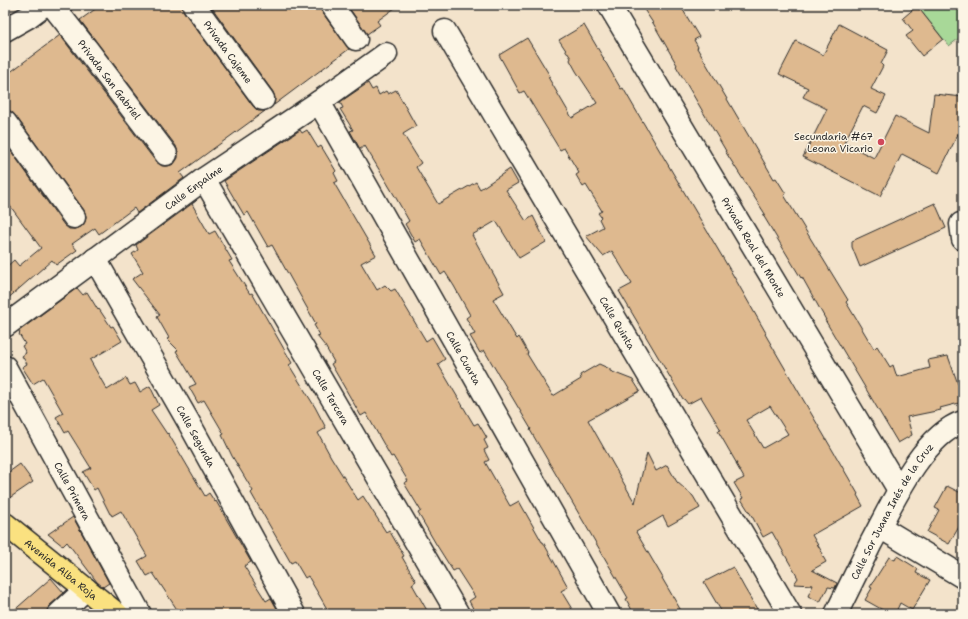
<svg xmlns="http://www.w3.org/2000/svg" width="968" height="619" font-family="'Shantell Sans',sans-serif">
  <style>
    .green { fill: #a8d898; stroke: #6a8262 }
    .building { fill: #deb98f; stroke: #2b2b2b; fill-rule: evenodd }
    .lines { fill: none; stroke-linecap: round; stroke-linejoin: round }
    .minor-casing { stroke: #2b2b2b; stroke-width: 25 }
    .major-casing { stroke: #2b2b2b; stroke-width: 25 }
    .minor { stroke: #fcf5e5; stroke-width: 22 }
    .major { stroke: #fae180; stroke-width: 22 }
    .poi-dot { fill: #d1495b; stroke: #fcf5e5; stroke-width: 1.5 }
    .labels { text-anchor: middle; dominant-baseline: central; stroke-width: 3; stroke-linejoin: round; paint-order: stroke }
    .street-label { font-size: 10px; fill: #2b2b2b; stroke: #fcf5e5 }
    .poi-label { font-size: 10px; fill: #2b2b2b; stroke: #fcf5e5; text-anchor: end }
  </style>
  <rect width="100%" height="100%" fill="#f3e3cb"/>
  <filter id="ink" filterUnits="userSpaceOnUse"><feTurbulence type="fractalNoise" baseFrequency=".025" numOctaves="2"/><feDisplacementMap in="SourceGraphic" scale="8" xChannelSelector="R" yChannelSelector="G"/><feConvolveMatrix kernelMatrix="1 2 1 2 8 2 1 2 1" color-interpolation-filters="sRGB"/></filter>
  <g filter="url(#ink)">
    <path class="green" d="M918,5H963V35L949,46L917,6Z"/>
    <path class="building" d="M101,5H182L184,12L253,106L258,111H265L180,173L184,178L137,213L134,208L99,234L95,228L72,244L77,250L56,265L52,260L5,301V268L14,260L19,266L41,248L5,199V143L64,225L69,229H76L81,227L85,222L86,216L84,210L15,115L10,111L5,110V76L60,35L156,162L162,166H168L174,164L178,158V152L176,146L80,20Z
      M210,5H320L322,12L349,49L274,105L275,98L273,92Z
      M347,5H399L377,21L380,25L367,34Z
      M641,5H680L699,37L694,40L698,47L697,48L774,179L776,178L786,194L784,195L848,300L846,302L874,349L877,346L890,367L893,365L897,377L930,368L928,360L948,356L958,384L960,383L963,402L940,408L941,410L907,417L912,435L898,443L825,320H826L802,277L801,278L763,215L765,214L725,151H726L676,66L677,65L653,23Z
      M917,6L943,39L922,56L906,36L913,31L903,18Z
      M839,24L888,50L881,64L883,66L871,89L886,96L877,113L863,106L844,143L874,158L895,116L929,133L934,94L963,97V135L958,134L939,173L902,154L880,196L803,157L827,109L803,97L808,88L779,74L796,41L823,55Z
      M584,25L604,59L603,60L606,63L621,89L623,88L634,107L733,275L766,333L765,334L858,494L857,495L863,506L812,535L823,554L822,555L826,562L812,570L837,583L835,588L828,587L820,602L808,596L813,585L794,584L798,578L772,532L763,537L753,518L741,499L743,498L734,483L744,478L736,464H737L718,431L721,430L701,397L688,404L684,399H683L619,291L632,284L612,251L603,256L586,236L603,227L599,219L601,217L598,213L602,211L586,185L583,187L576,175L579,173L564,148L560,150L524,91L520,93L499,55L527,38L550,76L548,77L572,118L597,103L576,71L570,60L571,58L559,40ZM770,406L788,434L763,448L746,420Z
      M368,83L372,90L376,88L379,95L386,91L388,94L396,90L416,126L403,134L421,163L416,167L438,204L476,182L480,189L510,169L518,183L506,190L526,221L533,216L546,242L519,258L496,221L472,235L504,293L493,299L517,339L519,337L528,353L527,354L553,396L581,379L580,375L599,364L610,369V371L633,380L640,391L588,420L635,503L647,453L656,471L667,465L677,482L693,496L700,508L668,526L663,516L636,532L663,578H662L683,614H634L626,599L628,598L530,430L531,429L484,350L480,353L470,336L475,334L466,318L470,315L454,286L445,272L441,275L420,239L415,242L405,224L409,221L396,198L365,146L360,149L350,131L353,130L340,109L343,108L340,102Z
      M300,130L302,133L307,130L318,148L321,146L336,171L334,173L338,181L334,183L376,255L361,263L377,290L385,285L391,291L395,289L426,341L432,337L445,359L438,364L474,425L478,423L487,438L484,440L488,448L484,450L489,460L485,462L493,476L510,506L519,501L542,542H543L568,587L561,591L575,614H476L469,601L475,597L457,569L453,571L436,544L418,513L421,511L404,483L408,481L393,456L391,457L366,413L361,416L331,364L334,362L325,346L317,336L320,335L314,325L316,324L272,245L268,247L248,212L244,215L224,181Z
      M197,200L192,204L209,234L215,231L232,260L229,261L250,294L252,293L292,363L289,365L315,407L326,428L318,433L331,457L358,500L363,496L386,532L389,530L404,556L402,557L416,581L412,584L429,614H330L308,576L305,578L295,561L291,563L251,493L253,491L232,456L222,435L224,434L204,400L198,403L189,387L196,384L176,351L178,350L167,339L169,338L157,317L160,315L132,279L143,272L132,254L138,250L136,245Z
      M935,203L946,228L860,267L852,247V241Z
      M77,288L83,295L87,292L98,310L99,309L111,327L113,326L122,341L90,360L107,390L126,378L130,385L135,383L140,392L150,386L159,405L151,410L167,434L168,433L205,496L209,493L215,502L216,501L251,562L244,566L266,601L271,598L280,614H180L153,573L147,576L138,561L147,556L121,511L112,516L111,514H110L97,488L94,490L83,472L91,468L68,431L65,433L56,417L63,413L43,378L33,384L22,367L27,364L22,356L26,353L22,346L25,344L19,334L20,333L19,331Z
      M20,464L33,482L5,501V475Z
      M947,486L963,494V520L949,544L927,532L939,510L935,508Z
      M73,517L109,583L103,587L97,582L67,542L63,546L48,534Z
      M897,556L918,569L916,573L930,580L912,610L900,603L895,614H890L865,600L872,588L870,587L889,557L895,560Z
      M733,567L745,589L760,614H723L704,582Z
      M51,578L64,593L50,605L47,610V614H10Z"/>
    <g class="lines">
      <g class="minor-casing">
        <g id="minor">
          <path id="s1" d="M52,5L86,48L166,154"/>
          <path id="s2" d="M194,5L263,99"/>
          <path d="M332,5L356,39"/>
          <path id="s3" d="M609,5L899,490"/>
          <path d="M5,30L28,17L44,5"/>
          <path id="s4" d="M445,31L790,614"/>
          <path id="s5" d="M319,102L609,614"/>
          <path d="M5,122L74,217"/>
          <path id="s6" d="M204,179L458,614"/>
          <path d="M961,224L963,239"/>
          <path id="s7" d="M95,259L188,421L294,614"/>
          <path id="s8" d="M5,326L204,179L319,102L386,54"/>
          <path id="s9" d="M5,367L140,614"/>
          <path d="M880,527L963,577"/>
          <path d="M59,614L86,589"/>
          <path id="s10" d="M836,614C848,590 859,567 871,543C890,508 922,435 963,422"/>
        </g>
      </g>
      <g class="major-casing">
        <g id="major">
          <path id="s11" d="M5,524L117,614"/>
        </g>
      </g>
      <use href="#minor" class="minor"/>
      <use href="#major" class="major"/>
    </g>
  </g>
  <circle class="poi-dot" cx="881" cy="142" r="4"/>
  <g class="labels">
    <g class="street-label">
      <text stroke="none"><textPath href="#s2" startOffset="58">Privada Cajeme</textPath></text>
      <text stroke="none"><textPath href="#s1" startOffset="94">Privada San Gabriel</textPath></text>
      <text stroke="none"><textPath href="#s8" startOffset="234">Calle Enpalme</textPath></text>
      <text stroke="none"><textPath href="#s3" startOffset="282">Privada Real del Monte</textPath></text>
      <text stroke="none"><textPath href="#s4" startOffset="339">Calle Quinta</textPath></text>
      <text stroke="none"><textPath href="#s5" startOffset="294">Calle Cuarta</textPath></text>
      <text stroke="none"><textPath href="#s6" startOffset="252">Calle Tercera</textPath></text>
      <text stroke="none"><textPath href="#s7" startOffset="204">Calle Segunda</textPath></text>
      <text stroke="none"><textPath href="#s9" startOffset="141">Calle Primera</textPath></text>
      <text stroke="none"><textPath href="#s10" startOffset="117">Calle Sor Juana Inés de la Cruz</textPath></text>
      <text stroke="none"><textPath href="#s11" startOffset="72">Avenida Alba Roja</textPath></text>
    </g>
    <g class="poi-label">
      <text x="873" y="136">Secundaria #67<tspan x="873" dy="12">Leona Vicario</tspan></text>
    </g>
  </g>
  <rect width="968" height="619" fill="none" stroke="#fcf5e5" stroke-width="20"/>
  <rect x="10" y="10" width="948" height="599" fill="none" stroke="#2b2b2b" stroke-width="1.5" filter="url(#ink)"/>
</svg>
